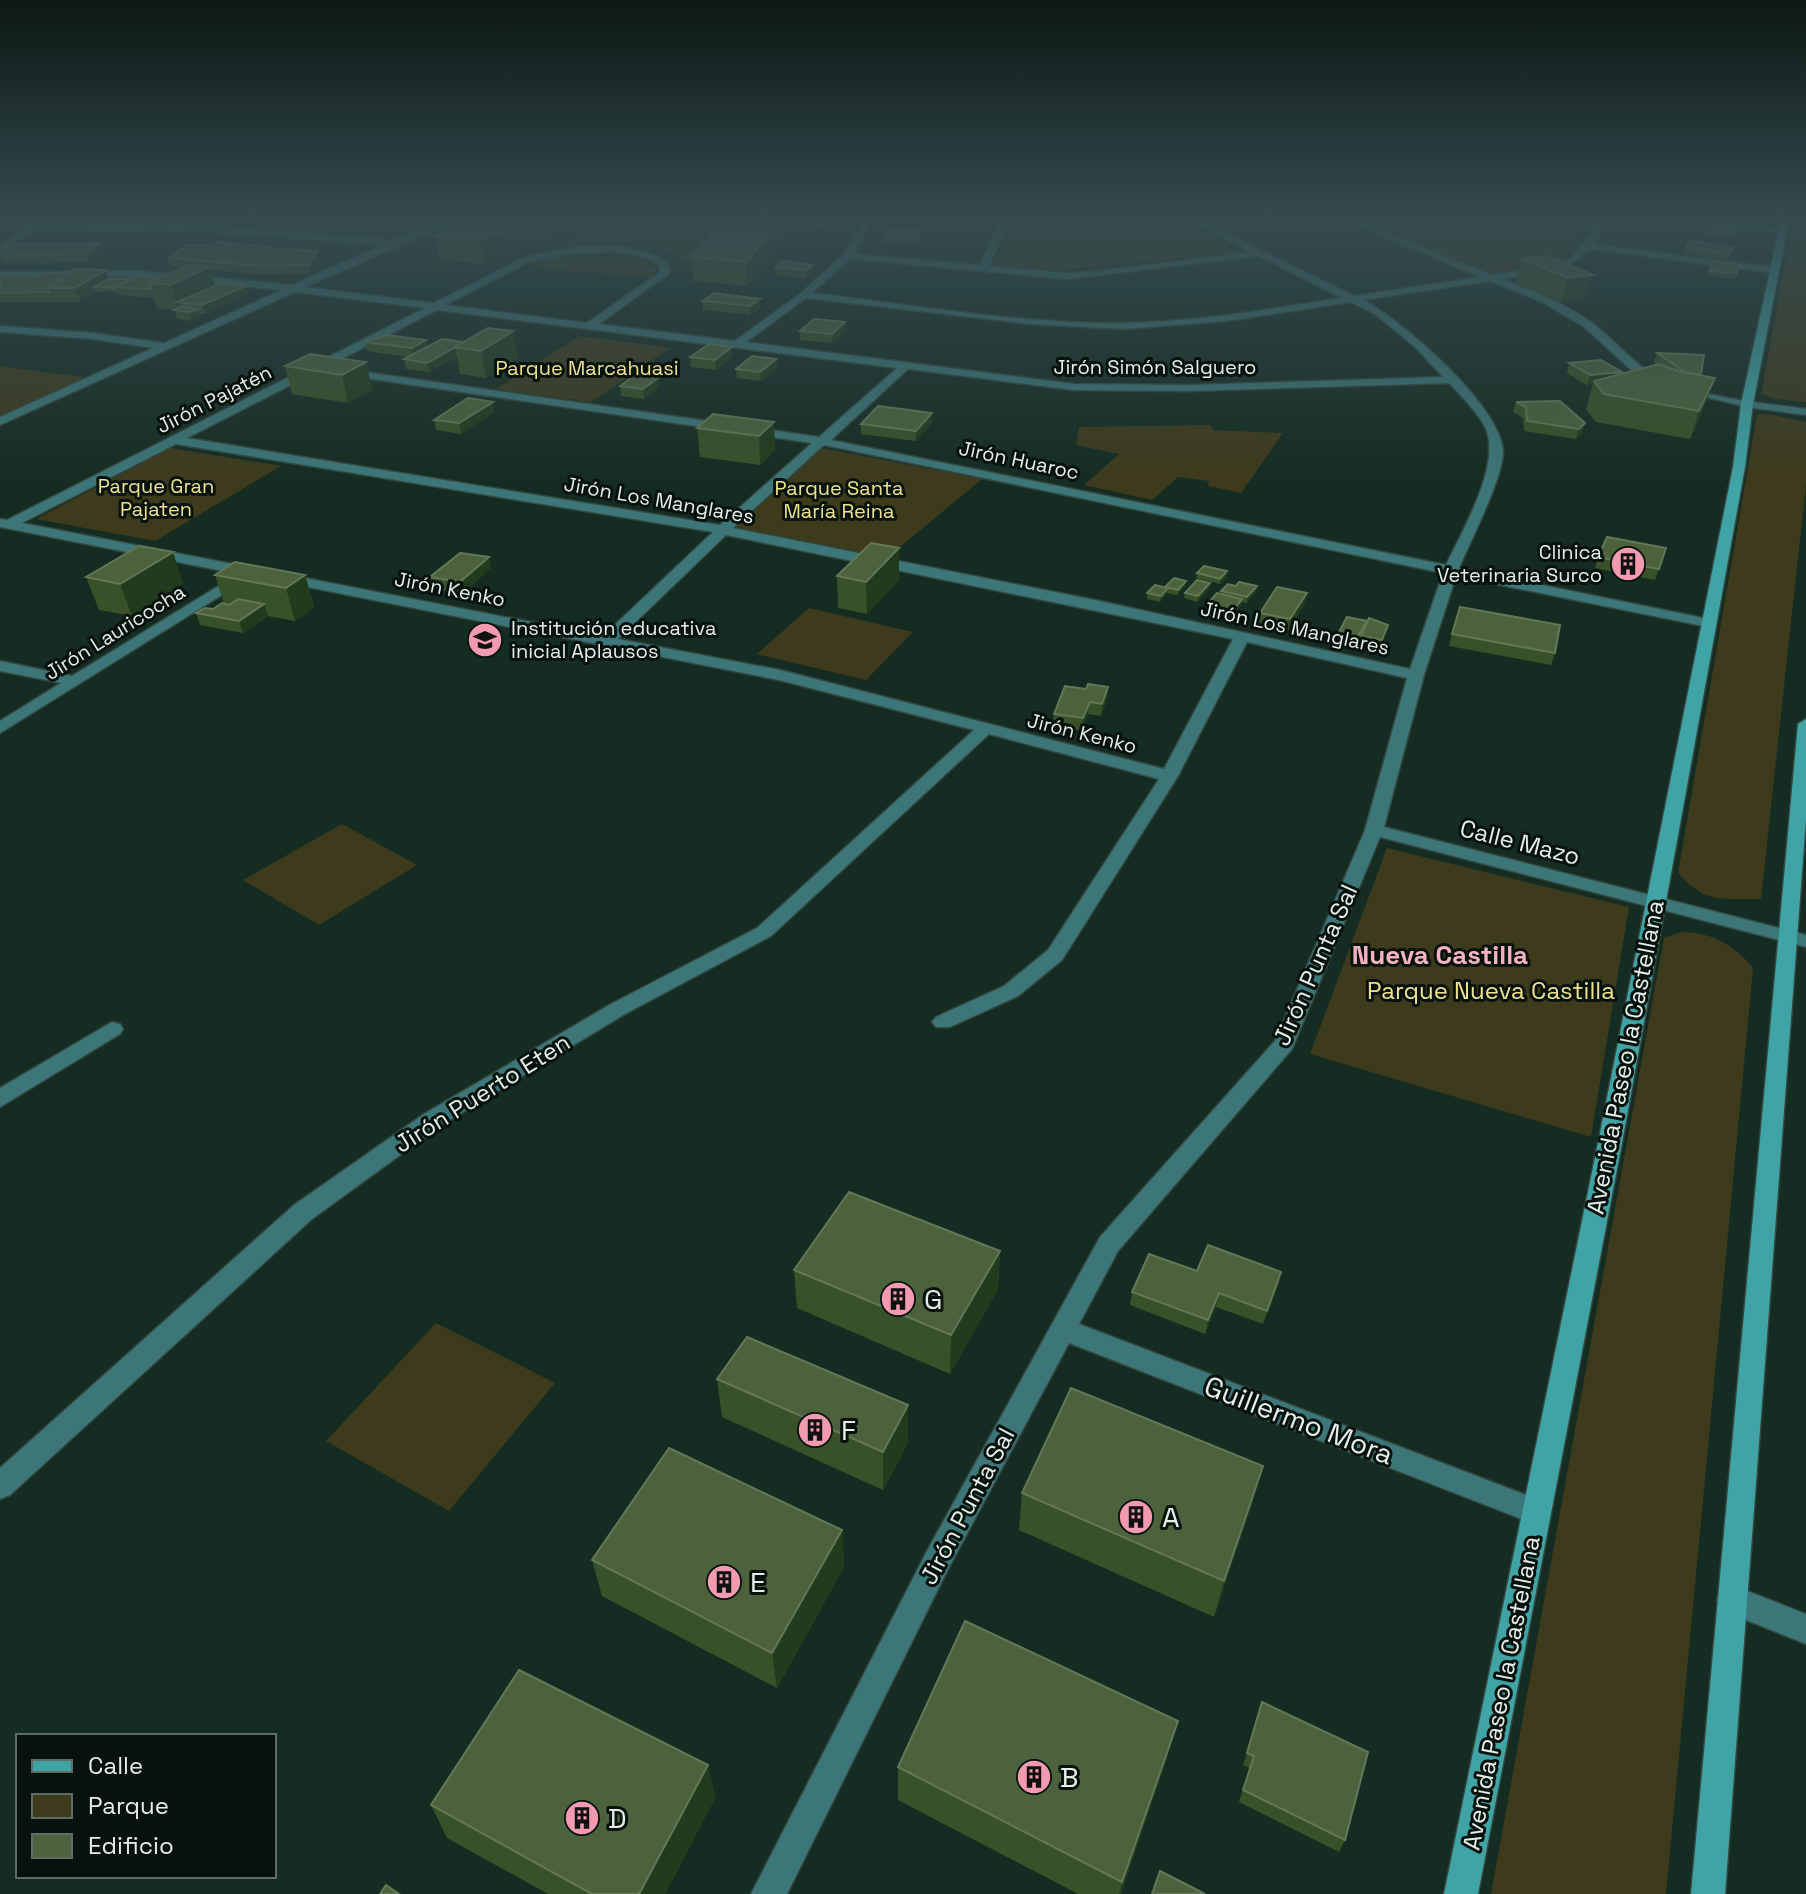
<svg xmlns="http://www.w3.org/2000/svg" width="1806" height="1894" font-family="'Space Grotesk',sans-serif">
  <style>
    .green { fill: #3e3a1c }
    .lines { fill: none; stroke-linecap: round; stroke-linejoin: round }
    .street-casing { stroke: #32473e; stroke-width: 3 }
    .secondary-casing { stroke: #32473e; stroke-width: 3 }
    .street { fill: #3d7678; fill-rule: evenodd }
    .secondary { fill: #40a4a6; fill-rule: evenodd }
    .wall { fill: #395128 }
    .shaded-wall { fill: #233b1d }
    .building { fill: #4b623c; stroke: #637857; stroke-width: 2 }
    .labels { text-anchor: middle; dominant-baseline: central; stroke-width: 6; stroke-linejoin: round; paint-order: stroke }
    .far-street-label { font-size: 20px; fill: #e2f0e9; stroke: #08120d }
    .far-park-label { font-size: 20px; fill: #eee28f; stroke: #08120d }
    .far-poi-label { font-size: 20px; fill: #e2f0e9; stroke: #08120d; text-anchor: end }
    .street-label { font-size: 24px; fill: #e2f0e9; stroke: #08120d }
    .park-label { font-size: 24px; fill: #eee28f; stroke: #08120d }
    .neighbourhood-label { font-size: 26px; font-weight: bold; fill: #f5b3c1; stroke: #08120d }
    .near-poi-label { font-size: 28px; fill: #e2f0e9; stroke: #08120d; text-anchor: start }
    .near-street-label { font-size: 28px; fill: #e2f0e9; stroke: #08120d }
  </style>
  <rect width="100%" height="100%" fill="#152c22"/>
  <path class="green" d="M617,220H731L689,267C663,231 572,244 533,251Z
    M1011,220H1179L1239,253L1036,272L994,264Z
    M1363,220H1567L1583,228L1562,260L1493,274Z
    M1793,220H1806V402H1803L1776,399L1761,394Z
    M572,255L640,259L656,269V273L652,277L531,268L545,260Z
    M580,336L670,348L591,402L496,389Z
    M0,366L88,378L0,419Z
    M1768,414L1806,422V484L1761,899C1721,898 1707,905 1678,873L1757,415Z
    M1210,425L1213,430L1283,433L1241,493L1208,486L1209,481L1178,477L1152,500L1084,485L1119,454L1076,445L1079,427Z
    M170,448L281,466L155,541L36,519Z
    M822,448L982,479L888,557L733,528Z
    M809,608L913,632L866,680L757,654Z
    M342,824L417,865L319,925L243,880Z
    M1387,848L1629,907L1591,1137L1310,1054Z
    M1681,932C1712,932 1734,945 1753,968L1666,1894H1491L1664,938Z
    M436,1323L555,1383L449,1511L326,1441Z"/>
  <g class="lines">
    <g class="street-casing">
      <path id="street" d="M34,220H43L39,224L212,226L393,240L448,220H459L305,287L434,303L523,258C568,246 627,235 668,263L670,273L599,324L735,341L801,293L844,254L865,220H873L854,254L980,265L1001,220H1009L989,266L1066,273L1092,272L1250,252L1189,220H1199L1354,296L1480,277L1345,220H1356L1492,275L1550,266L1571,259L1592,232L1574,220H1584L1596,227L1603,220H1611L1592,244L1778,268L1775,273L1588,249C1568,275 1534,275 1503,279C1532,291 1564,303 1591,322C1617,341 1636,369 1668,382C1709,398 1762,403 1806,409V415L1747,407L1660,386L1630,369L1583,326L1542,302L1490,281L1363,300C1401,319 1503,408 1503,452C1503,478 1470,542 1459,568L1708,619L1715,623L1708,627L1456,576L1424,675L1384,827L1806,935V947L1380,837L1292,1049L1118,1251L1079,1324L1547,1503L1551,1512L1547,1521L1537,1525L1069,1343L947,1571L787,1894H751L927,1551L1100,1237L1275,1041L1365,830L1407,678L1247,642L1178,776L1062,960L1018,996L950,1027H936L932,1022L936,1017L1004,986L1048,950L1159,779L989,734L771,936L625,1014L440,1126L312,1219L10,1495L0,1499V1468L294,1205L424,1114L611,1004L757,928L974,730L779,680L247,575L246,580L0,733V721L61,683L0,671V661L72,676L238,574L0,527V519L7,520L425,308L295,292L0,425V417L153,348L93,339L0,332V326L93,333L164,343L282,290L141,277L0,278V272L141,271L292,285L383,245L212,232L32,230L0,253V246ZM618,252L650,259L660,266V272L587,323L446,305L529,262L577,253ZM1259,256L1342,298C1270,309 1197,322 1123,323C1020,324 914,305 812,293L850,259L1066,279ZM806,298L1030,324L1123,329L1227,321L1351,302L1375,314L1416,348L1443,377L1191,385L1074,384L746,342ZM437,310L897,368L819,437L344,369L339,372L344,375L812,443L720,525L187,438ZM908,369L1074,390L1191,391L1449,383C1462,397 1481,415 1487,432C1499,469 1462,531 1446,565L831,440ZM176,444L713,532L603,636L22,523ZM824,445L1443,573L1410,669L1095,600L733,528ZM726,535L1233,639L1164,769L780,670L618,639Z
        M1675,220H1701L1788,231L1784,234Z
        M112,1022L120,1024L123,1029L120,1034L0,1107V1088Z
        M1732,1585L1806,1614V1644L1721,1610L1717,1600L1721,1590Z"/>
    </g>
    <g class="secondary-casing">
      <path id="secondary" d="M1781,220H1789L1753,404L1745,467L1622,1143L1478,1894H1444L1598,1143L1733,467L1741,404Z
        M1806,719V819L1725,1894H1691L1798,724Z"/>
    </g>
    <use href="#street" class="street"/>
    <use href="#secondary" class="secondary"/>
  </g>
  <path class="wall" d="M799,220L747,286L693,281L691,257Z
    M814,220H832V222L828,229L811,228V224Z
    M576,226L485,264L439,260L435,237Z
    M920,231V239L917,245L882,244V236Z
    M1705,231L1737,232L1729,239L1704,235Z
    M273,247L274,248L317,251L319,260L311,273L265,275L210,270L215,286L249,294L205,314H199L200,318L192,321L177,319L174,310L157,308L154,298L119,295L118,292H96L80,302H0V275L40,276L106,270L108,279L161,278L184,268L170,266L168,258Z
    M1733,247L1727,262L1683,256L1686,248Z
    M102,251L89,262L3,264L0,257V255Z
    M1547,256L1586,299L1561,303L1516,283L1522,259Z
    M782,261L813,273L806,279L775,275V267Z
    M1713,261L1739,265L1736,279L1709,276Z
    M703,301L760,308L750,315L703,310Z
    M845,322V331L832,343L800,340V331Z
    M513,331L518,358L486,378L460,374L457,357L429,372L406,369L404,359L408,357L367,351L365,342L427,347L464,342Z
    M1657,353L1701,376L1705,405L1690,439L1596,422L1586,409L1593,384L1587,385L1567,373L1569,363L1621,374L1657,365L1654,362Z
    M733,356L716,370L691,367L690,357Z
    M776,359L777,369L761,381L737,378L736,369Z
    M366,362L372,390L348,403L292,394L285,366Z
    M658,378L659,388L644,399L621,396L620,386Z
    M1560,401L1582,434L1576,439L1524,431L1523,418L1513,412L1516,402Z
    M494,412L461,434L436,430L434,420Z
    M932,413V423L916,441L861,434V424Z
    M774,422L775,450L760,465L700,457L697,428Z
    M899,548V580L867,614L838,608L837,576Z
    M1666,548L1655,580L1595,568L1598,557Z
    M491,568L462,594L432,589L430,577Z
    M1227,571V577L1220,584L1196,578L1197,573Z
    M215,575H305L314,607L295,621L268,616L243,633L200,625L196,613L213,609L224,604Z
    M86,577L183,583L132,616L99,610Z
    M1210,583L1209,589L1197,602L1184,598L1185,593Z
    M1185,586L1177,595L1167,593L1160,602L1147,599V593L1165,587Z
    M1221,591L1256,592L1247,603L1242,602L1241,605L1231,618L1208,608L1209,602L1221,594Z
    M1307,593L1304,605L1288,631L1258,624L1260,613Z
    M1388,625L1380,646L1360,642L1364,628L1357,642L1338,638L1339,632L1366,626Z
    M1452,634L1555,653L1551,665L1449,646Z
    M1108,687L1107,699L1101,716L1088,714L1082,731L1053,726L1054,714L1086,689Z
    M1000,1251L998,1289L950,1374L797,1308L794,1270Z
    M1197,1271L1278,1286L1263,1324L1216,1307L1205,1334L1130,1305L1132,1292Z
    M717,1379L908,1405V1443L883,1490L722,1417Z
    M1022,1493L1252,1504L1214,1617L1019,1530Z
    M842,1530L844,1567L777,1688L602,1596L592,1560Z
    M1262,1702L1345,1840L1339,1852L1239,1802L1250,1768L1243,1765Z
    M1168,1755L1121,1894H1078L898,1800V1767Z
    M708,1765L715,1798L665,1894H548L447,1838L431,1805Z"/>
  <path class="shaded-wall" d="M533,220H595L576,226L485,264L481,240Z
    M780,220H799L747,286L746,262Z
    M920,231V239L917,245V237Z
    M99,243L102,251L89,262L86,254Z
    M317,251L319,260L311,273L309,265Z
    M813,265V273L806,279V270Z
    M209,267L216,292L177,302L180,310H178L171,285Z
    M106,270L110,283L94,287L96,292L80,302L75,288Z
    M1593,275L1586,299L1561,303L1568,278Z
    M246,286L249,294L205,314L202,305Z
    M760,299V308L750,315V306Z
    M198,309L200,318L192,321L190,312Z
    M845,322V331L832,343V334Z
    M513,331L518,358L486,378L481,351Z
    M426,340L428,350L414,358L412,348Z
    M455,347L457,357L429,372L427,363Z
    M732,347L733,356L716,370L715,360Z
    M776,359L777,369L761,381L760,372Z
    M366,362L372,390L348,403L342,375Z
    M1622,372L1619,382L1594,381L1593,384L1587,385L1590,375Z
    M658,378L659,388L644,399L643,389Z
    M1715,378L1705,405L1690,439L1699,411Z
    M493,402L494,412L461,434L459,423Z
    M932,413V423L916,441V431Z
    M774,422L775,450L760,465L759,436Z
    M1585,423L1582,434L1576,439L1579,429Z
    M899,548V580L867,614L866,582Z
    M173,552L183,583L132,616L120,584Z
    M489,557L491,568L462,594L460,582Z
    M1227,571V577L1220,584V579Z
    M305,575L314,607L295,621L286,588Z
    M1186,581L1185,586L1177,595L1178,590Z
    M1210,583L1209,589L1197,602L1198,596Z
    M1257,586L1256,592L1247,603V597Z
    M1168,588L1167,594L1160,602L1161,596Z
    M1307,593L1304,605L1288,631L1290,619Z
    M1242,599L1241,605L1231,618L1232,612Z
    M264,604L268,616L243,633L239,621Z
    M1108,687L1107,699L1101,716L1102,704Z
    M1090,702L1088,714L1082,731L1083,718Z
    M1000,1251L998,1289L950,1374L951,1335Z
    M1281,1272L1278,1286L1263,1324L1267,1311Z
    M1219,1293L1216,1307L1205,1334L1208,1320Z
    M908,1405V1443L883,1490V1452Z
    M1263,1466L1252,1504L1214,1617L1224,1581Z
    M842,1530L844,1567L777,1688L772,1653Z
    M1178,1721L1168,1755L1121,1894H1119Z
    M708,1765L715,1798L665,1894H639Z"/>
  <path class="building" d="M470,220H533L481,240L435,237Z
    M722,220H780L746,262L691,257Z
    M814,220H832L828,225L811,224Z
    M1711,226L1738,228L1731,235L1705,231Z
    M886,229L920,231L917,237L882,236Z
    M1690,241L1733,247L1729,254L1686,248Z
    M216,242L273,247L270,248L317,251L309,265L263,266L168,258L187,245H211Z
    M99,243L86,254L0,256L14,244Z
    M1547,256L1593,275L1568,278L1522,259Z
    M782,261L813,265L806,270L775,267Z
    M1713,261L1739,265L1737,274L1710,271Z
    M189,265L209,267L171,285L150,283Z
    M74,269L106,270L75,288H48Z
    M43,273H69L48,288L50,292L0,293V275L40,276Z
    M138,276L161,278L150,283L151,289L116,287Z
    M108,279H130L115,288L94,287Z
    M222,283L246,286L202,305L177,302Z
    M714,293L760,299L750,306L703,301Z
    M182,306L198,309L190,312L174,310Z
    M814,319L845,322L832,334L800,331Z
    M488,328L513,331L481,351L455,347Z
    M387,335L426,340L412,348L365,342Z
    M442,339L464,342L427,363L404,359Z
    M709,344L732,347L715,360L690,357Z
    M1657,353L1704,355L1701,375L1685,372Z
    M310,354L366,362L342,375L285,366Z
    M752,356L776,359L760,372L736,369Z
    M1601,360L1622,372L1590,375L1569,363Z
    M1659,364L1681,372L1715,378L1699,411L1604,394L1594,381Z
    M635,375L658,378L643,389L620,386Z
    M468,398L493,402L459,423L434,420Z
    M1560,401L1585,423L1579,429L1527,421L1526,407L1516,402Z
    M878,406L932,413L916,431L861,424Z
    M713,414L774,422L759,436L697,428Z
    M1607,537L1666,548L1659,569L1598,557Z
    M871,543L899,548L866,582L837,576Z
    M139,546L173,552L120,584L86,577Z
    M460,553L489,557L460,582L430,577Z
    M235,562L305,575L286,588L215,575Z
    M1204,566L1227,571L1220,579L1197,573Z
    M1174,578L1186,581L1178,590L1165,587Z
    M1197,580L1210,583L1198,596L1185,593Z
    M1239,582L1257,586L1247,597L1221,591L1228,584L1236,586Z
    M1155,585L1168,588L1161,596L1147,593Z
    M1277,587L1307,593L1290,619L1260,613Z
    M1217,593L1242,599L1232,612L1209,602Z
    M238,599L264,604L239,621L196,613L205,608L213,609L222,603L229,605Z
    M1460,607L1560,625L1555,653L1452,634Z
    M1347,617L1367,621L1358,636L1339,632Z
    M1369,618L1388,625L1382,640L1361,636Z
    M1088,684L1108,687L1102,704L1090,702L1083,718L1054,714L1065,686L1086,689Z
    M849,1192L1000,1251L951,1335L794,1270Z
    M1208,1245L1281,1272L1267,1311L1219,1293L1208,1320L1132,1292L1149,1254L1197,1271Z
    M747,1337L908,1405L883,1452L717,1379Z
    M1071,1388L1263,1466L1224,1581L1022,1493Z
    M669,1448L842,1530L772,1653L592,1560Z
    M965,1621L1178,1721L1122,1882L898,1767Z
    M519,1670L708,1765L639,1894H592L431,1805Z
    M1262,1702L1368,1752L1345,1840L1243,1790L1254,1756L1247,1753Z
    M1160,1871L1205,1894H1152Z
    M386,1885L399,1894H380Z"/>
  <linearGradient id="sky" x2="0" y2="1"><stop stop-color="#0c1813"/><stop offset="0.45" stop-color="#354b4f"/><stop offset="1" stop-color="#354b4f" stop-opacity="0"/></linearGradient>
  <rect width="1806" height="485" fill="url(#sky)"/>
  <defs>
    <g id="building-disc" transform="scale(1.8)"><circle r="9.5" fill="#f29aaf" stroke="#08120d"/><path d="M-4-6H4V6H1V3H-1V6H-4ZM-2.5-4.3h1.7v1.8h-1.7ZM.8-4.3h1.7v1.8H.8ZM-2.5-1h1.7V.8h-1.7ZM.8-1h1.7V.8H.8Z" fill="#111"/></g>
    <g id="school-disc" transform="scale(1.8)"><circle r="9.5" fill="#f29aaf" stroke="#08120d"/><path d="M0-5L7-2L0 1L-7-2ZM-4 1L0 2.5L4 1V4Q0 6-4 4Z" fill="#111"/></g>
  </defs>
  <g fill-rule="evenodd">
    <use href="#building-disc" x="1628" y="564"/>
    <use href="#school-disc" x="485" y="640"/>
    <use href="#building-disc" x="898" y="1299"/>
    <use href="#building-disc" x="815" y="1430"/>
    <use href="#building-disc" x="1136" y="1517"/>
    <use href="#building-disc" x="724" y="1582"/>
    <use href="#building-disc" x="1034" y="1777"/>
    <use href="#building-disc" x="582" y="1818"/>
  </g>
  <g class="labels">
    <g class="far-street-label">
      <text x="1155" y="367">Jirón Simón Salguero</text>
      <text transform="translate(214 399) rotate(-27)">Jirón Pajatén</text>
      <text transform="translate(1019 460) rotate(12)">Jirón Huaroc</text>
      <text transform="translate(659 500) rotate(10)">Jirón Los Manglares</text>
      <text transform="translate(450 589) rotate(11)">Jirón Kenko</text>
      <text transform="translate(1295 628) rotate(12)">Jirón Los Manglares</text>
      <text transform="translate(115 632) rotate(-32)">Jirón Lauricocha</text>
      <text transform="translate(1082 733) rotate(14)">Jirón Kenko</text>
    </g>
    <g class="far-park-label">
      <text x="587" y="368">Parque Marcahuasi</text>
      <text x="156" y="486">Parque Gran<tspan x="156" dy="23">Pajaten</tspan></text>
      <text x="839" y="488">Parque Santa<tspan x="839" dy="23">María Reina</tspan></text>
    </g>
    <g class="far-poi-label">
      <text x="1602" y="552">Clinica<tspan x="1602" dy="23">Veterinaria Surco</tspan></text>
      <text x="511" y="628" text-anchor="start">Institución educativa<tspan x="511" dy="23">inicial Aplausos</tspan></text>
    </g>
    <g class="street-label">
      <text transform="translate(1520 842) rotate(14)">Calle Mazo</text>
      <text transform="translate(1315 965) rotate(-66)">Jirón Punta Sal</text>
      <text transform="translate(1625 1057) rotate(-79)">Avenida Paseo la Castellana</text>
      <text transform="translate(482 1093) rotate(-32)">Jirón Puerto Eten</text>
      <text transform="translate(967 1506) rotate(-62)">Jirón Punta Sal</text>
      <text transform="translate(1501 1693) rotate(-79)">Avenida Paseo la Castellana</text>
    </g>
    <g class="park-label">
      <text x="1491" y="990">Parque Nueva Castilla</text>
    </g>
    <g class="neighbourhood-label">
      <text x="1440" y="955">Nueva Castilla</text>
    </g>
    <g class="near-poi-label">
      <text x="924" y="1299">G</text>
      <text x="841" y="1430">F</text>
      <text x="1162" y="1517">A</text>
      <text x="750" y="1582">E</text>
      <text x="1060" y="1777">B</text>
      <text x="608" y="1818">D</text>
    </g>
    <g class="near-street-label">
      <text transform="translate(1299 1420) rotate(21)">Guillermo Mora</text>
    </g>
  </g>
  <rect x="16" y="1734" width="260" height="144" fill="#08120d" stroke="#5f6b65" stroke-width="2"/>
  <rect x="32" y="1760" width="40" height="12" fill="#40a4a6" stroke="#5f6b65" stroke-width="2"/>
  <text x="88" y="1774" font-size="24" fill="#e2f0e9">Calle</text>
  <rect x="32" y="1794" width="40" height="24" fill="#3e3a1c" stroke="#5f6b65" stroke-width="2"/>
  <text x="88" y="1814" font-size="24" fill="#e2f0e9">Parque</text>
  <rect x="32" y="1834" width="40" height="24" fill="#4b623c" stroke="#5f6b65" stroke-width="2"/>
  <text x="88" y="1854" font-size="24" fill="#e2f0e9">Edificio</text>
</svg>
